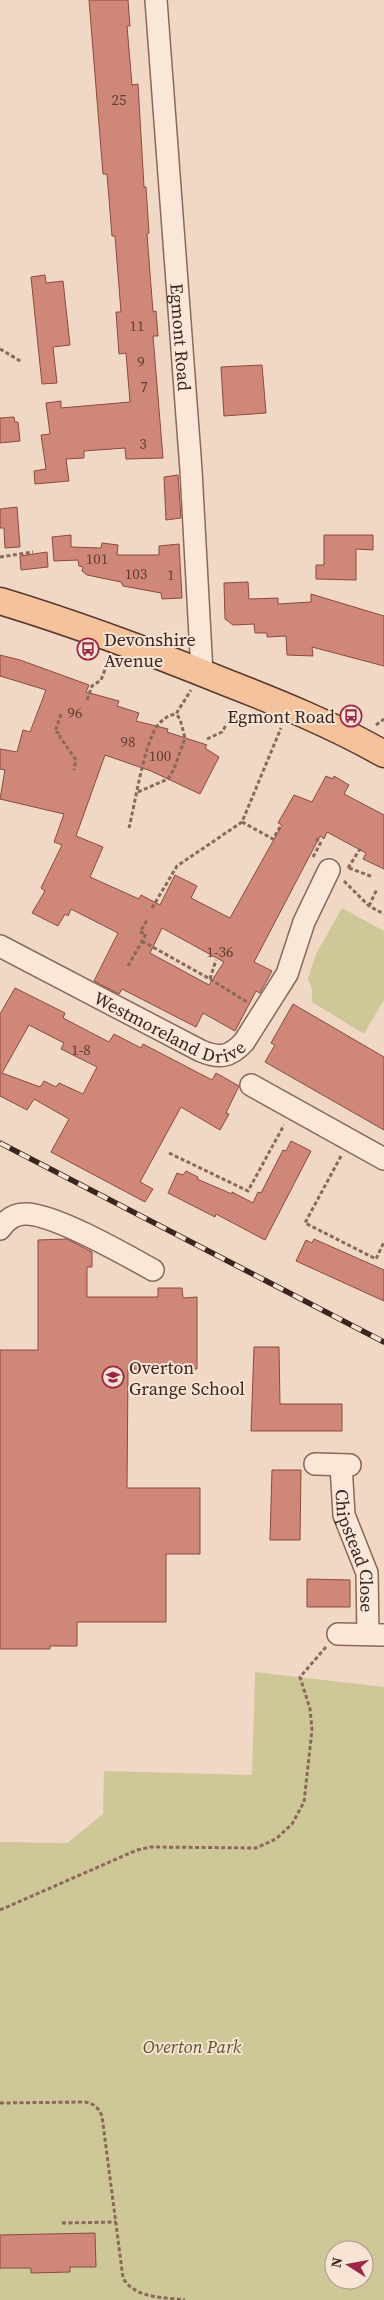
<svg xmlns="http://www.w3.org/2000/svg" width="384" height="2300" font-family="'Source Serif 4',serif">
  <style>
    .green { fill: #cec798; fill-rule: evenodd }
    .building { fill: #cf8779; stroke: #8b4a3f; fill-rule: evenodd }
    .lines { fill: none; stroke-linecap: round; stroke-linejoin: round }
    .minor-casing { stroke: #8b685a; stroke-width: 24 }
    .major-casing { stroke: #59372e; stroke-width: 29 }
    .path { stroke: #8b685a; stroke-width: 3; stroke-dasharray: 4 2.5; stroke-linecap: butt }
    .minor { stroke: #fae7d8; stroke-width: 21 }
    .major { stroke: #f4c29b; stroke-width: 26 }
    .rail-casing { stroke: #3b251e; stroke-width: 5.5 }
    .rail { stroke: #f7e4d4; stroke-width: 4; stroke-dasharray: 11; stroke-linecap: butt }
    .labels { text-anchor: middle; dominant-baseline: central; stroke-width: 4; stroke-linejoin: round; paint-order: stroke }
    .number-label { font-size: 15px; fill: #603e35 }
    .street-label { font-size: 18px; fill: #3b251e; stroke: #f7e4d4 }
    .poi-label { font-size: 18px; fill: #3b251e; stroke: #f7e4d4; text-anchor: start }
    .park-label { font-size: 18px; font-style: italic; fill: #585824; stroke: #f7e4d4 }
  </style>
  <rect width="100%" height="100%" fill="#f0d8c4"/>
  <path class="green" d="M342,908L384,931V1000L364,1034L312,1002V989L308,979L316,954Z
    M255,1672L384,1687V2300H0V1842L67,1843L103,1814L104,1771L252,1775ZM334,2250H364V2280H334Z"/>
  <path class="building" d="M89,0H128L130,26H127L132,85L138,84L144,187H146L149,233L147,234L153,312L156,311L158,336H153L163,458L126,459L125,448L84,451V458L66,459L69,481L35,484L34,471L46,469L41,435L50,434L46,403L61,401V408L130,402L126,353L119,354L116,312H121L115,236H112L107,174H103Z
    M45,275L46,283L63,281L70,345L53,347L57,383L42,384L31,277Z
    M262,365L266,413L224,416L221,367Z
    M14,417L15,422H18L20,441L0,443V418Z
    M178,475L181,518L166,520L164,477Z
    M17,507L20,547L5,548L4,528H0V509Z
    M71,535V547L101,548L102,543L118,545L117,555H159V546L179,544L182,598L162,599L161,593L123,586L121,582L87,575L82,571L83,567L79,566L78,560L54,561L52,537Z
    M324,535H373V550L356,549V580L316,579V565H324Z
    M47,552L48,567L21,570L20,556Z
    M248,582L249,599L278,598V604L311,602V594L384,616V666L312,647L313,656L287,655L286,636L267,637V633H255L254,624L233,625L225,619L224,583Z
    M0,655L20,660L89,685L86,692L119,701L117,706L139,713L136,721L168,729L167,732L207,745L205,748L219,757L200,794L151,771L105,755L76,836L103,847L90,877L139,899L141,895L160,905L175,875L197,886L191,898L230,918L282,825L278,823L294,795L312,802L326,776L333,779L334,776L349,785L344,794L384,815V869L363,859L366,853L327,832L324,839L320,836L254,962L272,971L260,993L256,991L235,1031L203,1013L196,1027L122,989L119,994L94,981L118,933L71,909L68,916L65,914L58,926L32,913L45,891L41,888L62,845L54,842L64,814L0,799L5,770L0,769V749L17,752L23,730L30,732L46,690L0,676ZM162,928L224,962L209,985L150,953Z
    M15,988L65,1013L63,1018L109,1042L114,1034L141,1048L143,1044L212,1080L216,1073L239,1086L226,1113L229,1114L220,1130L181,1107L140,1182L153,1189L145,1202L51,1152L69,1119L34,1099L27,1110L0,1096V1014ZM29,1025L64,1043L61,1049L97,1067L83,1094L59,1083L56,1087L44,1081L40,1087L2,1073Z
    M293,1004L384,1057V1130L265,1062L275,1045L271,1043Z
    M291,1141L311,1151L265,1240L216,1214L215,1217L168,1193L177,1173L183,1175L186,1171L198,1177L197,1179L232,1194V1192L253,1203L258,1192L261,1193L283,1150L286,1151Z
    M67,1239L92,1252V1267H87V1297H158V1288H182L183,1298L197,1297V1369H128L127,1488H200V1554H166V1622H77V1646H50V1649H0V1350H38V1240Z
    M314,1239L384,1270V1301L296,1261L306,1240L312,1243Z
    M254,1347H279L280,1404H342V1431H251Z
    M272,1470H301L300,1540H270Z
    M307,1579L350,1580V1607H307Z
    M95,2233L96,2267H70V2272L31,2273V2268H0V2235Z"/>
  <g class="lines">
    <g class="minor-casing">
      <g id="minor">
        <path id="s1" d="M156,0L191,470L202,673"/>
        <path id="s2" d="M0,946L201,1051C220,1059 230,1057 244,1042L287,974L304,922L329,870"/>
        <path d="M251,1085L384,1159"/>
        <path d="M0,1229C6,1220 14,1214 25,1214C53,1213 126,1255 153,1270"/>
        <path d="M315,1464L350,1465"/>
        <path id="s3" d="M341,1465L344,1515L367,1573L368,1634"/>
        <path d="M338,1634L384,1635"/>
      </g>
    </g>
    <g class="major-casing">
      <path id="major" d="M0,601C76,624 151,652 225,682C279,703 333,725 384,754"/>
    </g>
    <path class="path" d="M0,349L22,362
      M0,557L33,552
      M87,700L92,686L101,680L109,659
      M61,714L55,732L60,733V737L76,760L74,770
      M376,725L384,719
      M207,739L222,732L236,708
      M138,792L168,779L174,769L185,738L180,719L176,714L191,690
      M242,822L273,839L280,827
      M129,828C135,803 144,745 157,726C162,720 168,715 176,714
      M313,857L321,842L316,839
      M348,868L360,849
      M349,868L373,877
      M344,881L369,906L384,914
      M369,906L377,889
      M152,908L177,866L242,822L281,728
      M142,941L210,979L247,1002
      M128,966L146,934L140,932L147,920
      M210,979L216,960
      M169,1153L248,1191L284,1125
      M341,1156L305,1223L376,1259L384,1242
      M0,1910L137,1850L151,1847L256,1848L276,1839L292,1824L304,1802L312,1730L310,1709L300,1677L326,1647
      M0,2103L85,2102C94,2104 98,2107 102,2116L123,2278C135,2299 164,2297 185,2300
      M62,2223L116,2222"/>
    <use href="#minor" class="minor"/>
    <use href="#major" class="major"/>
    <g class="rail-casing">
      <path id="rail" d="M0,1143L384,1342"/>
    </g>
    <use href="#rail" class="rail"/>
  </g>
  <defs>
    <g id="bus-ring" transform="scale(1.125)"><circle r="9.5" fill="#f7e4d4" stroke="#9c2845" stroke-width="1.5"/><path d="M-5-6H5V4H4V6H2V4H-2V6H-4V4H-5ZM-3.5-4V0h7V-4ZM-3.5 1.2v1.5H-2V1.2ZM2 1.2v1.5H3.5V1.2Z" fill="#9c2845"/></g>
    <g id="school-ring" transform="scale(1.125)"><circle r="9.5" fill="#f7e4d4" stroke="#9c2845" stroke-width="1.5"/><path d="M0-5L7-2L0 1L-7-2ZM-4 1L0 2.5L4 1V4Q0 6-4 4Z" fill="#9c2845"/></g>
  </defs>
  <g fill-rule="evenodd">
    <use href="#bus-ring" x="88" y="649"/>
    <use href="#bus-ring" x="351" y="716"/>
    <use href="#school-ring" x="113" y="1377"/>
  </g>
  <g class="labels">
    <g class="number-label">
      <text x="119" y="99">25</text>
      <text x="137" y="325">11</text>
      <text x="141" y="361">9</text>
      <text x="144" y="386">7</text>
      <text x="143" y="443">3</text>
      <text x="97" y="558">101</text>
      <text x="136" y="573">103</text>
      <text x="171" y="574">1</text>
      <text x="75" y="712">96</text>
      <text x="128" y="741">98</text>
      <text x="160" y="755">100</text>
      <text x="220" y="951">1-36</text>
      <text x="81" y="1049">1-8</text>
    </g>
    <g class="street-label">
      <text stroke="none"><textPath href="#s1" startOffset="338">Egmont Road</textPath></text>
      <text stroke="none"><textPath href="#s2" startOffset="190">Westmoreland Drive</textPath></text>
      <text stroke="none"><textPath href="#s3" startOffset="88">Chipstead Close</textPath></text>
    </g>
    <g class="poi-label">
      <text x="104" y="639">Devonshire<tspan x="104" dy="21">Avenue</tspan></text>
      <text x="335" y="716" text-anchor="end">Egmont Road</text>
      <text x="129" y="1367">Overton<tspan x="129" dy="21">Grange School</tspan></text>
    </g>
    <g class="park-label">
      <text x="192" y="2046">Overton Park</text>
    </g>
  </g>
  <g transform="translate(349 2265) rotate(281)"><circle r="24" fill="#f7e4d4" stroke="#ac988b"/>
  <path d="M0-4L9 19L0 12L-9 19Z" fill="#9c2845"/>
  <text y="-8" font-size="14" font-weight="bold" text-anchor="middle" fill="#3b251e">N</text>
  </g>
</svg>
